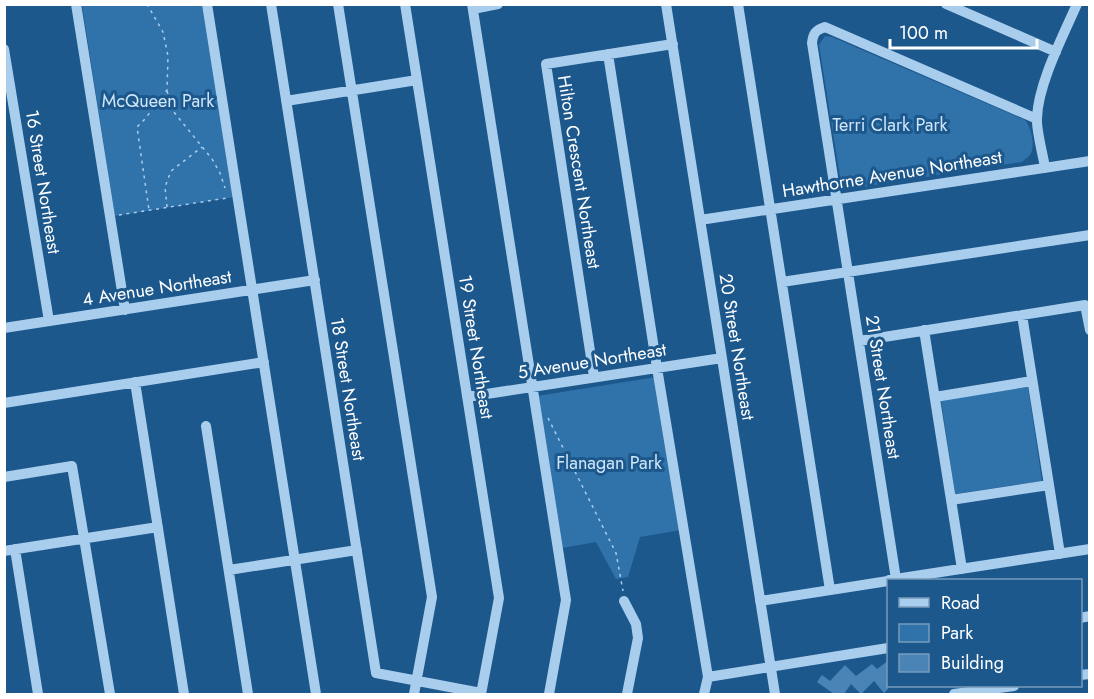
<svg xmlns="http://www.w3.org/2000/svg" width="1094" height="699" font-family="Jost,sans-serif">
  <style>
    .green { fill: #3072aa }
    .building { fill: #4a84b7 }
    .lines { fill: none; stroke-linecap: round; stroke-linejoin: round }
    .path { stroke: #a9ceed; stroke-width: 1.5; stroke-dasharray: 3 4.5; stroke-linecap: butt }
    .minor { stroke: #a9ceed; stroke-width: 10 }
    .labels { text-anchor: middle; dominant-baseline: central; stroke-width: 6; stroke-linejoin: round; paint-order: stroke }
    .park-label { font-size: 18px; fill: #cfe6f9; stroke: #1d588d }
    .street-label { font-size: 18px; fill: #fff; stroke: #1d588d }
  </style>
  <rect width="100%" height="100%" fill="#1d588d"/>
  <path class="green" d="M82,5H203L234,197L115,216Z
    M825,36L832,37L1025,120C1031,127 1036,146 1030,155C1029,156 1023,161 1022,162L849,189L841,183L819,45Z
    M656,377L681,530L640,537L628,577L616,579L596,542L562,548L537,396Z
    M1028,387L1042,481L955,494L941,400Z"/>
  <path class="building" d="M888,661V689L884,693L874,681L861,694L851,684L844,694H834L817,682L822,675L830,681L845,665L856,676L872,664L877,669Z"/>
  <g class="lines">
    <path class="path" d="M147,4L163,32L168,56L167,90L145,119L137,127L149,210
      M167,91L173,111L212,159L220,173L225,188
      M167,207L165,187L171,171L202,147
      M119,215L227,198
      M548,418L616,553L623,591"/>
    <path class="minor" d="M76,4L125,310
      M207,4L316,694
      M271,4L376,673L481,693
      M338,4L432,597L414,694
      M405,4L499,598L481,694
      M472,4L566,600L549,694
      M666,4L775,694
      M738,4L830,590
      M946,4L1056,52
      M473,9L498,4
      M4,49L49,321
      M608,54L657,368L708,677L704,694
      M286,101L417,80
      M1045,168C1043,154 1036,130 1037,118C1038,84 1063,36 1077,4
      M700,220L1090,161
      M782,282L1090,235
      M1022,315L1060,554
      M4,328L315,280
      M924,330L962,569
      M859,341L1085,305L1090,330
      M594,377L546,64L673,44
      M135,382L184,694
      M467,397L722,358
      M935,397L1032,381
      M4,403L264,362
      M206,426L248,694
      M4,477L72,466L110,694
      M951,500L1049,485
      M15,549L38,694
      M4,551L158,527
      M229,570L357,550
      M896,579L812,43C813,33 816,30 825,27L1037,119
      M889,580L1090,549
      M624,601L636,624L638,638L627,694
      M760,601L888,581
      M1080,618L1090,616
      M1080,675L1090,674
      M708,677L888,648
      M954,694L1014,686"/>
  </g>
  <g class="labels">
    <g class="park-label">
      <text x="158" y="101">McQueen Park</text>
      <text x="890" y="125">Terri Clark Park</text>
      <text x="609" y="463">Flanagan Park</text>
    </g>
    <g class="street-label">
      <text transform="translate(579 172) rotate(81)">Hilton Crescent Northeast</text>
      <text transform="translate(892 174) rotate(-9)">Hawthorne Avenue Northeast</text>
      <text transform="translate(43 182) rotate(81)">16 Street Northeast</text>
      <text transform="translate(157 288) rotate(-9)">4 Avenue Northeast</text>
      <text transform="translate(476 347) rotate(81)">19 Street Northeast</text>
      <text transform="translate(737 347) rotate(81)">20 Street Northeast</text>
      <text transform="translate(592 361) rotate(-9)">5 Avenue Northeast</text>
      <text transform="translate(883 387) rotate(81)">21 Street Northeast</text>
      <text transform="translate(348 389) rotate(81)">18 Street Northeast</text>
    </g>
  </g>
  <rect width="1094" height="699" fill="none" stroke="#ffffff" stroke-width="12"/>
  <rect x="887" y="579" width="195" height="108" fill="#1d588d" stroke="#779bbb" stroke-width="1.5"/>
  <rect x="899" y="598" width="30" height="9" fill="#a9ceed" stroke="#779bbb" stroke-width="1.5"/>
  <text x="941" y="609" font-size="18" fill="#ffffff">Road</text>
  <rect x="899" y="624" width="30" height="18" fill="#3072aa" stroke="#779bbb" stroke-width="1.5"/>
  <text x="941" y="639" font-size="18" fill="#ffffff">Park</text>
  <rect x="899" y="654" width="30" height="18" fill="#4a84b7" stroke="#779bbb" stroke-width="1.5"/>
  <text x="941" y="669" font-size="18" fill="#ffffff">Building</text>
  <path d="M890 39v9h147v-9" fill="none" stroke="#ffffff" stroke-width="3"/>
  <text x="899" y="39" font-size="18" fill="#ffffff" stroke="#1d588d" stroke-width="4.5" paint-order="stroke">100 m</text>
</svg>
